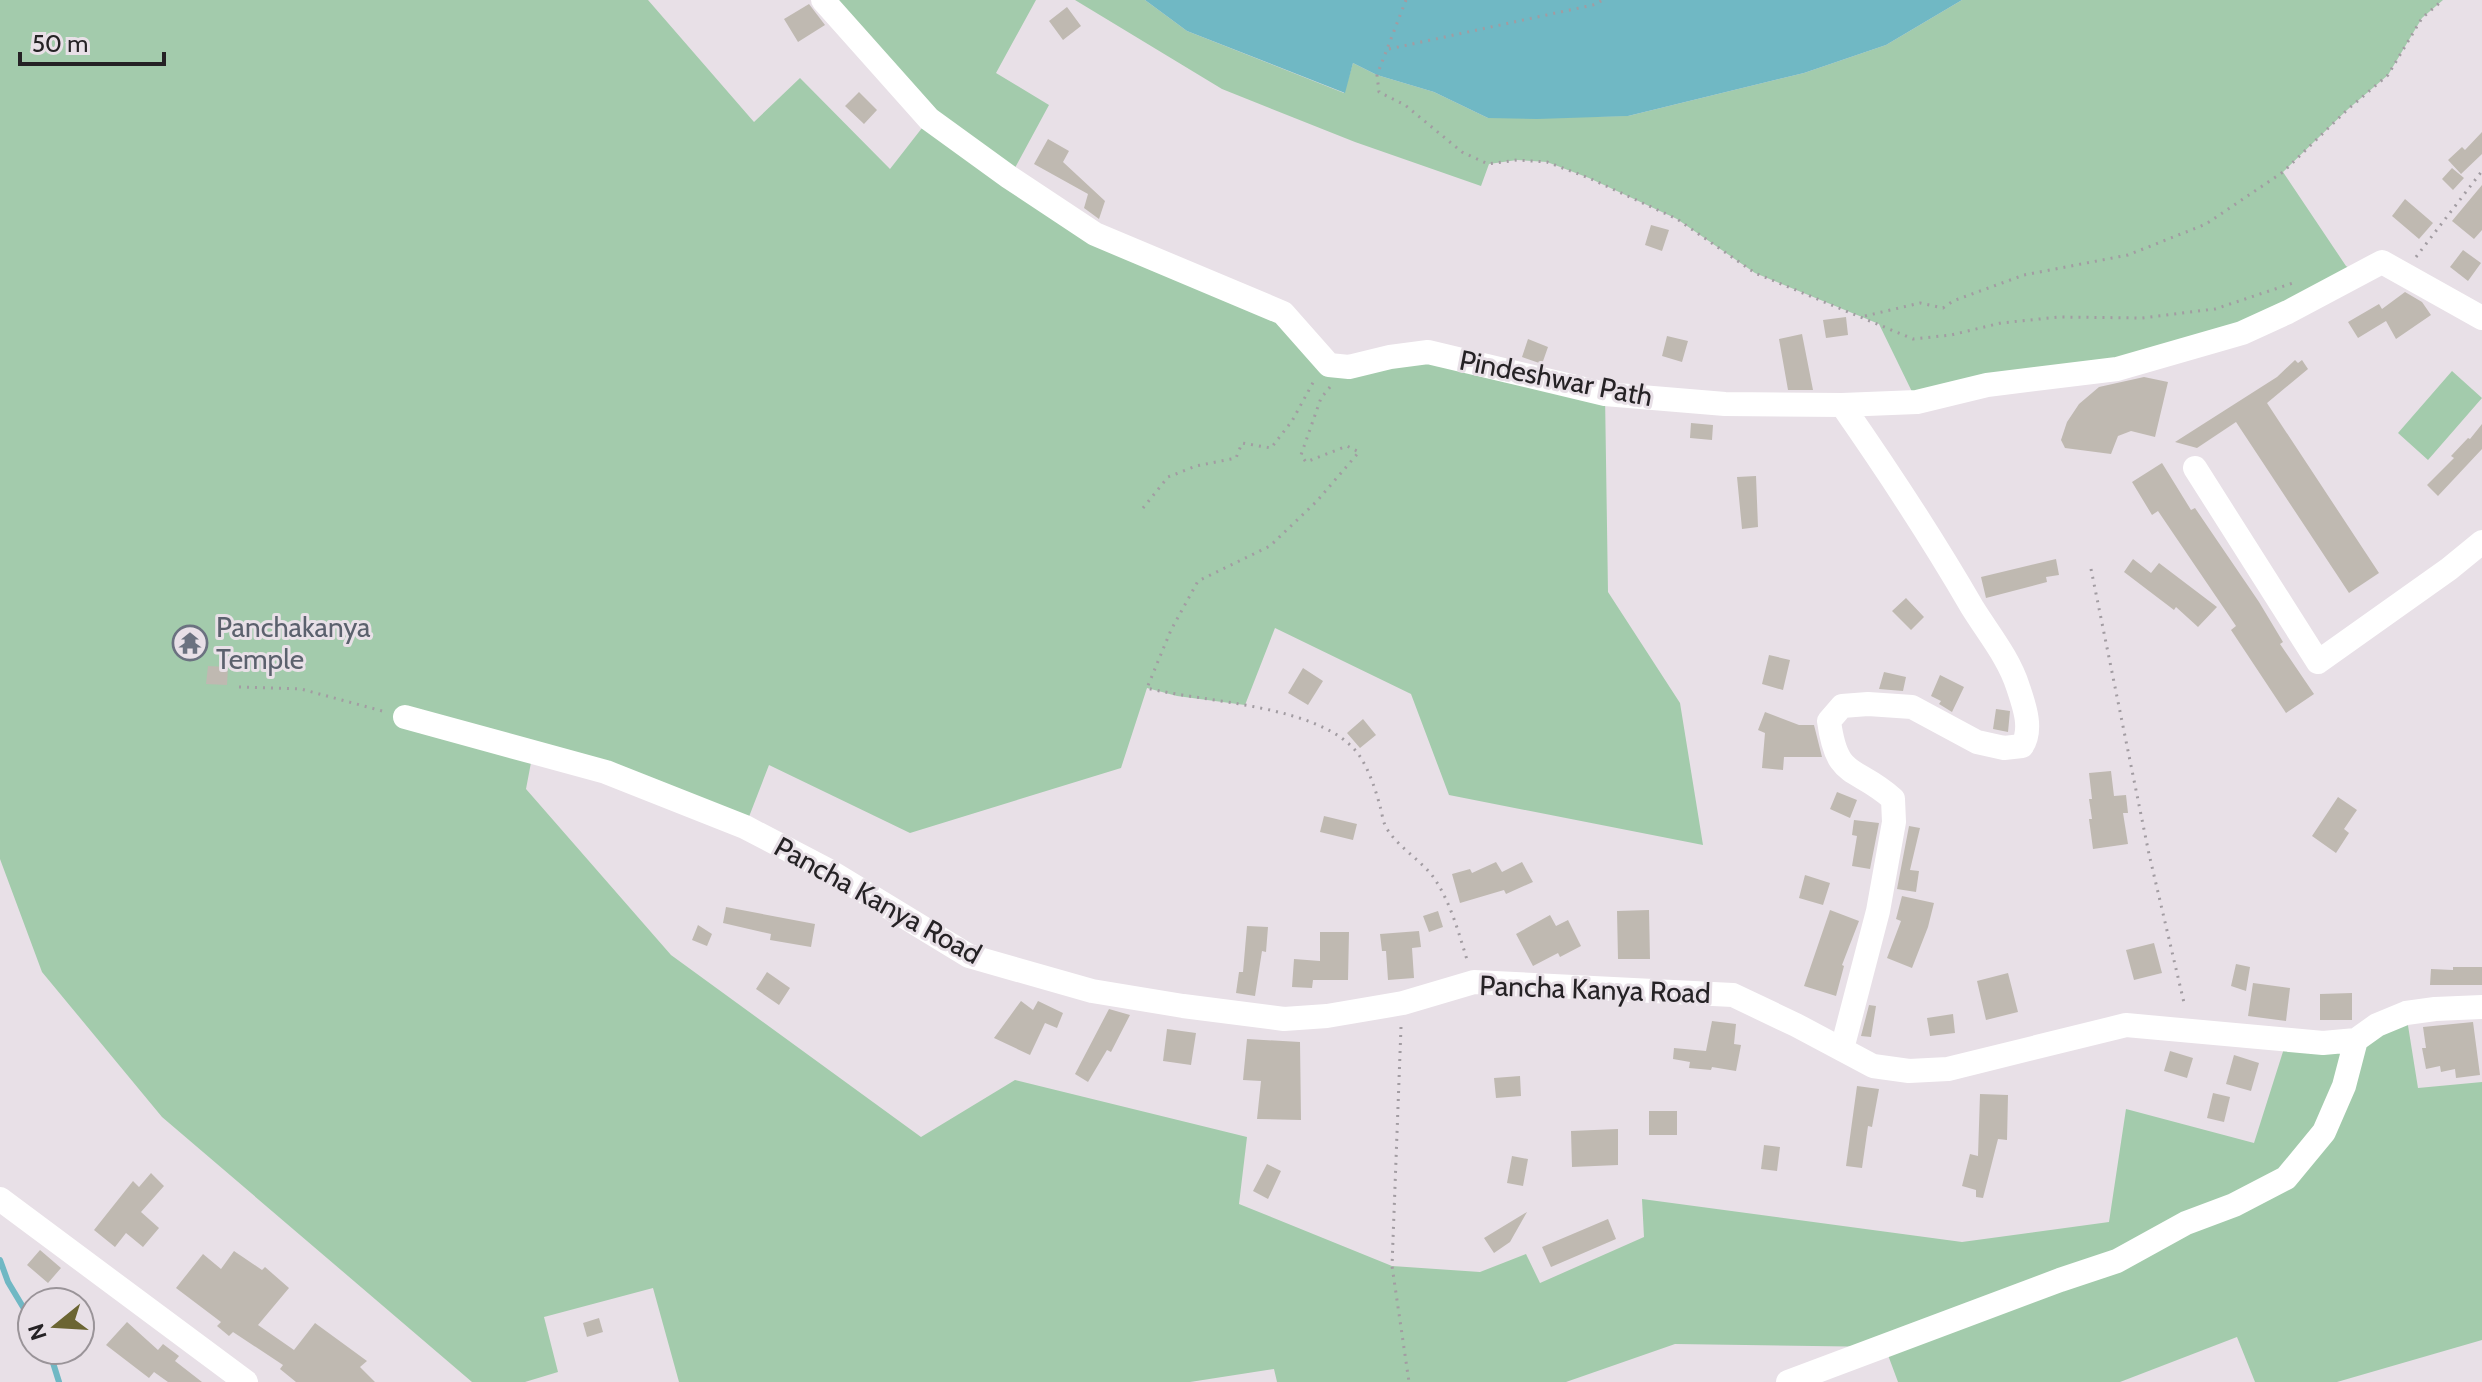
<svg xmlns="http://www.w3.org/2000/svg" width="2482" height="1382" font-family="Cabin,sans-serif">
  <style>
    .green { fill: #a3cbac }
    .water { fill: #70b8c4 }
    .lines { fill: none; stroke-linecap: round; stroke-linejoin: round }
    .stream { stroke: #70b8c4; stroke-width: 6 }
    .building { fill: #bfb9b1 }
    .path { stroke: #a29ca2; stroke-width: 3; stroke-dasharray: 2 6; stroke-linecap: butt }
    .minor { stroke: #fff; stroke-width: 24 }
    .labels { text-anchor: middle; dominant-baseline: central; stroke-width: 6; stroke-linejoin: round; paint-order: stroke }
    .street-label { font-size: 28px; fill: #252225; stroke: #e8e0e7 }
    .worship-label { font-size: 28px; fill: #5b616d; stroke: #e8e0e7; text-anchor: start }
  </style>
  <rect width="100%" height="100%" fill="#e8e0e7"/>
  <path class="green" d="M0,0H648L754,122L800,78L890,169L929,119L823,0H1036L996,73L1049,105L1010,177L1095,234L1283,313L1329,365L1390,357L1605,394L1608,592L1680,703L1703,845L1449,795L1411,694L1275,628L1245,705L1177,696L1147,688L1121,768L910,833L769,765L745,827L533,752L526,789L671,955L921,1137L1015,1080L1247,1137L1239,1204L1392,1266L1480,1272L1526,1254L1540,1283L1644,1237L1642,1199L1962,1242L2109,1222L2126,1109L2254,1143L2287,1039L2323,1043L2406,1013L2418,1088L2482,1082V1340L2337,1382H2255L2237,1337L2120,1382H1898L1885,1347L1675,1344L1566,1382H1277L1274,1369L1190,1382H679L653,1288L544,1317L558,1372L525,1382H472L162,1117L42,972L0,859Z
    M1075,0H1145L1187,31L1344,93L1353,63L1377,75L1434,92L1488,118L1628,116L1804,73L1886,45L1962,0H2443L2422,18L2388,75L2347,110L2283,172L2346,266L2359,274L2242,333L1917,402L1879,324L1755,273L1677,219L1589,178L1547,162L1517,160L1489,164L1481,186L1355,142L1222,89Z
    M2452,371L2482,398L2428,460L2398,433Z"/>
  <path class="water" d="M1145,0H1962L1886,45L1804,73L1628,116L1537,119L1488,118L1434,92L1377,75L1353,63L1345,93L1187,31Z"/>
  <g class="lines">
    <path class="stream" d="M0,1260L8,1282L32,1322
      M49,1350L59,1382"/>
  </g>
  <path class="building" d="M809,4L825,25L798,42L784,19Z
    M1067,7L1081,26L1063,40L1049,21Z
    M859,92L877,110L864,124L845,106Z
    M2482,132V154L2461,174L2448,160L2462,147L2465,150Z
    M1048,139L1069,151L1063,162L1105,201L1099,219L1084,208L1088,194L1034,164Z
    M2452,168L2464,178L2453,190L2442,179Z
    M2482,185V230L2474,239L2452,221Z
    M2405,199L2433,223L2419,239L2392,216Z
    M1651,225L1669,230L1662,251L1645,245Z
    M2463,250L2481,263L2468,281L2450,267Z
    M2405,292L2422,302L2431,315L2396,339L2386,321L2358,338L2348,322L2379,304L2382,309Z
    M1846,317L1848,335L1826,338L1823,320Z
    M1802,334L1813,390H1788L1779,339Z
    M1667,336L1688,341L1682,362L1662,356Z
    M1528,339L1548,347L1542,364L1522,357Z
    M2295,360L2298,363L2302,360L2308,369L2267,403L2379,573L2349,593L2236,422L2197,448L2175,442L2277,377Z
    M2144,377L2168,382L2155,437L2131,431L2118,436L2111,454L2065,448L2061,440L2067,422L2079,404L2099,387Z
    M1691,423L1713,425L1712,440L1690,438Z
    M2482,424V449L2438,496L2427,485L2454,458L2451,456L2468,438L2470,439Z
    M2162,463L2191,510L2195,508L2259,602L2283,642L2280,644L2314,694L2286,713L2231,630L2236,626L2158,511L2152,515L2132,482Z
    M1756,476L1758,527L1742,529L1737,477Z
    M2056,559L2059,575L2046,577L2047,582L1986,598L1981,577Z
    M2133,559L2151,573L2159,563L2217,607L2198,627L2176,607L2174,610L2124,572Z
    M1906,598L1924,617L1911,630L1892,611Z
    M1769,655L1790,660L1783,690L1762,684Z
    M208,666L228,667L227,685L206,684Z
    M1303,668L1323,681L1308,705L1288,693Z
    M1884,672L1906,677L1903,691L1879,689Z
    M1940,675L1964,687L1952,712L1939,704L1941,701L1931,696Z
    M1996,709L2010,711L2008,732L1993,729Z
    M1765,712L1799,725H1814L1822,757H1784L1783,770L1762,768L1765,733L1758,730Z
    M1363,719L1376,735L1360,748L1347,733Z
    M2111,771L2114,796L2126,795L2128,813H2123L2128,844L2093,849L2089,819H2092L2089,799H2092L2089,773Z
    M1837,792L1857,800L1850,818L1830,809Z
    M2338,797L2357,810L2344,829L2349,833L2336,853L2312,836Z
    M1324,816L1357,824L1353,840L1320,832Z
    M1854,820L1879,823L1870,869L1852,866L1857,836L1852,835Z
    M1909,826L1920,828L1910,870L1919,871L1916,892L1897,889Z
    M1496,862L1502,872L1522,862L1533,882L1506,894L1504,890L1460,903L1452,874L1470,869L1472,873Z
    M1805,875L1830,883L1823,905L1799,898Z
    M1902,896L1934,903L1928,927L1912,968L1887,958L1901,921L1896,919Z
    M726,907L815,924L811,947L770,940L771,934L723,923Z
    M1649,910L1650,959H1618L1617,911Z
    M1830,910L1859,921L1842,965L1844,966L1836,996L1804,986Z
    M1438,911L1443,927L1429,932L1423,916Z
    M1550,915L1556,926L1568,920L1581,946L1560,957L1558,953L1533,966L1516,934Z
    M698,925L712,934L707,946L692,940Z
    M1247,926L1268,927L1266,952L1262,951L1255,996L1236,993L1239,972H1243Z
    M1419,931L1421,947L1412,948L1414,978L1388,980L1386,951H1382L1380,934Z
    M1320,932H1349L1348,980H1313L1312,988L1292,987L1294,959L1320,961Z
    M2154,943L2162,973L2134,980L2126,950Z
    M2236,964L2250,967L2246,991L2231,986Z
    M2453,967H2482V985H2430L2431,969L2453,970Z
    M767,972L790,988L779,1005L756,989Z
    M2008,973L2018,1012L1986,1020L1977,981Z
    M2253,983L2290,988L2286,1021L2248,1016Z
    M2352,993V1020H2320V994Z
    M1021,1001L1033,1010L1038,1001L1063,1013L1057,1028L1045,1023L1030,1055L994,1038Z
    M1869,1005L1876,1006L1871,1037L1861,1036Z
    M1109,1009L1130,1015L1111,1052L1107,1050L1088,1082L1075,1074Z
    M1953,1014L1955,1033L1930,1036L1927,1018Z
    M1712,1021L1736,1024L1734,1044L1741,1045L1736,1071L1712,1067L1711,1070L1689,1068L1690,1062L1673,1059L1674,1048L1706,1051Z
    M2473,1022L2480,1075L2456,1078L2455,1069L2441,1072L2440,1066L2426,1069L2422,1048H2426L2423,1027Z
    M1167,1029L1196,1033L1191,1065L1163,1061Z
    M1247,1039L1300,1042L1301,1120L1257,1119L1261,1081L1243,1080Z
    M2170,1051L2193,1058L2187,1078L2164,1071Z
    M2234,1055L2259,1063L2251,1091L2226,1084Z
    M1520,1076L1521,1096L1496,1098L1494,1078Z
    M1857,1086L1879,1089L1872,1127L1868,1126L1862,1168L1846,1166Z
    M2213,1093L2230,1097L2224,1122L2207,1118Z
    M1980,1094L2008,1095L2007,1140L1998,1139L1983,1198L1976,1197V1190L1962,1186L1970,1154L1978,1156Z
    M1649,1111H1677V1135H1649Z
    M1618,1129V1165L1572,1167L1571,1131Z
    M1764,1145L1780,1147L1777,1171L1761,1169Z
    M1512,1156L1528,1159L1523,1186L1507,1183Z
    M1267,1164L1281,1171L1268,1199L1253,1191Z
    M151,1173L164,1186L141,1212L159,1228L143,1247L126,1233L115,1247L94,1230L133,1181L139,1187Z
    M1527,1212L1510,1242L1494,1253L1484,1238Z
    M1608,1219L1616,1239L1551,1267L1542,1247Z
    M40,1250L61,1268L48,1283L27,1265Z
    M234,1251L262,1270L265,1267L289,1288L258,1325L294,1350L315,1323L367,1361L360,1367L375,1382H296L280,1369L283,1365L233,1332L229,1336L217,1326L221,1322L176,1288L203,1254L221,1269Z
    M599,1318L603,1332L587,1337L583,1323Z
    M127,1322L158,1350L163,1344L179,1356L175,1361L202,1382H168L154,1372L149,1378L106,1345Z"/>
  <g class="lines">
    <path class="path" d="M1406,0L1377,75L1379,92L1405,105L1462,152L1488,164L1517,160L1547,162L1589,178L1677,219L1755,273L1913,339L1951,335L2001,323L2059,317L2142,318L2215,309L2293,283
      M1389,49L1593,5L1603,0
      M2416,257L2482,171
      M1865,316L1920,303L1943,308L1953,301L2024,275L2128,255L2206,224L2283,172L2347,110L2388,75L2422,18L2443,0
      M1330,387L1321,398L1301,455L1306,462L1347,446L1359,452L1317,501L1270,546L1198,581L1171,630L1147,688C1204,703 1322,704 1359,755C1369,770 1375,788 1380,806C1382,813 1383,823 1387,829C1399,848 1421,860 1434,878C1451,903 1459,934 1468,963
      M1143,508L1168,477L1196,466L1236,458L1242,443L1271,448L1292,421L1315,379
      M2091,569L2149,854L2185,1007
      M239,687L301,689L386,712
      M1401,1027L1392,1266L1409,1382"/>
    <path class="minor" d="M823,0L929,119L1009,177L1095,234L1283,313L1329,365L1349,367L1390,357L1428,352L1605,394L1725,404L1842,405L1917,402L1987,385L2117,369L2242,333L2288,312L2382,262L2482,318
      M2195,468L2318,662L2449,569L2482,542
      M405,717L606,772L745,827L831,872L969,956L1092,991L1183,1006L1284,1019L1327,1016L1403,1003L1474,982L1733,995L1796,1025L1873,1066L1909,1071L1948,1069L2126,1025L2323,1043L2356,1040L2377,1025L2406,1013L2435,1009L2482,1007
      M1842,1049L1878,911L1894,822L1893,799C1855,765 1837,781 1829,721L1842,706L1868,704L1912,707L1977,742L2004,748L2022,746C2033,729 2024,705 2018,687C2009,658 1988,633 1972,607C1932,538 1888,471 1842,405
      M0,1199L246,1382
      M1788,1382L2060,1280L2117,1261L2186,1223L2234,1205L2286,1178L2324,1132L2344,1086L2356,1040"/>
  </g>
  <defs>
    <g id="temple-ring" transform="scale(1.8)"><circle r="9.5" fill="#e8e0e7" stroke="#6b7280" stroke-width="1.5"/><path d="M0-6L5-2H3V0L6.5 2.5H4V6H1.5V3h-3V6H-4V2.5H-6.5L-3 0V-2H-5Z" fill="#6b7280"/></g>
  </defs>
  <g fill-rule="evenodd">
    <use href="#temple-ring" x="190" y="643"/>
  </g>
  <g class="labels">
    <g class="street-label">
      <text transform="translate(1556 378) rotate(11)">Pindeshwar Path</text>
      <text transform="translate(878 900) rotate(29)">Pancha Kanya Road</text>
      <text transform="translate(1595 989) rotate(2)">Pancha Kanya Road</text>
    </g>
    <g class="worship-label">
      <text x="216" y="627">Panchakanya<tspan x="216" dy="32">Temple</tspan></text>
    </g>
  </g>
  <g transform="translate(56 1326) rotate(252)"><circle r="38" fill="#e8e0e7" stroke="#9a9499" stroke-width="2"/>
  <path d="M0-6L14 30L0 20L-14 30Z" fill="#6b6532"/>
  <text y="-12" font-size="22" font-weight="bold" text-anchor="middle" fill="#252225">N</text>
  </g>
  <path d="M20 52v12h144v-12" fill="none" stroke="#252225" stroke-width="4"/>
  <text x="32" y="52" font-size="24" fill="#252225" stroke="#e8e0e7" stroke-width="6" paint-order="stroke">50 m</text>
</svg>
